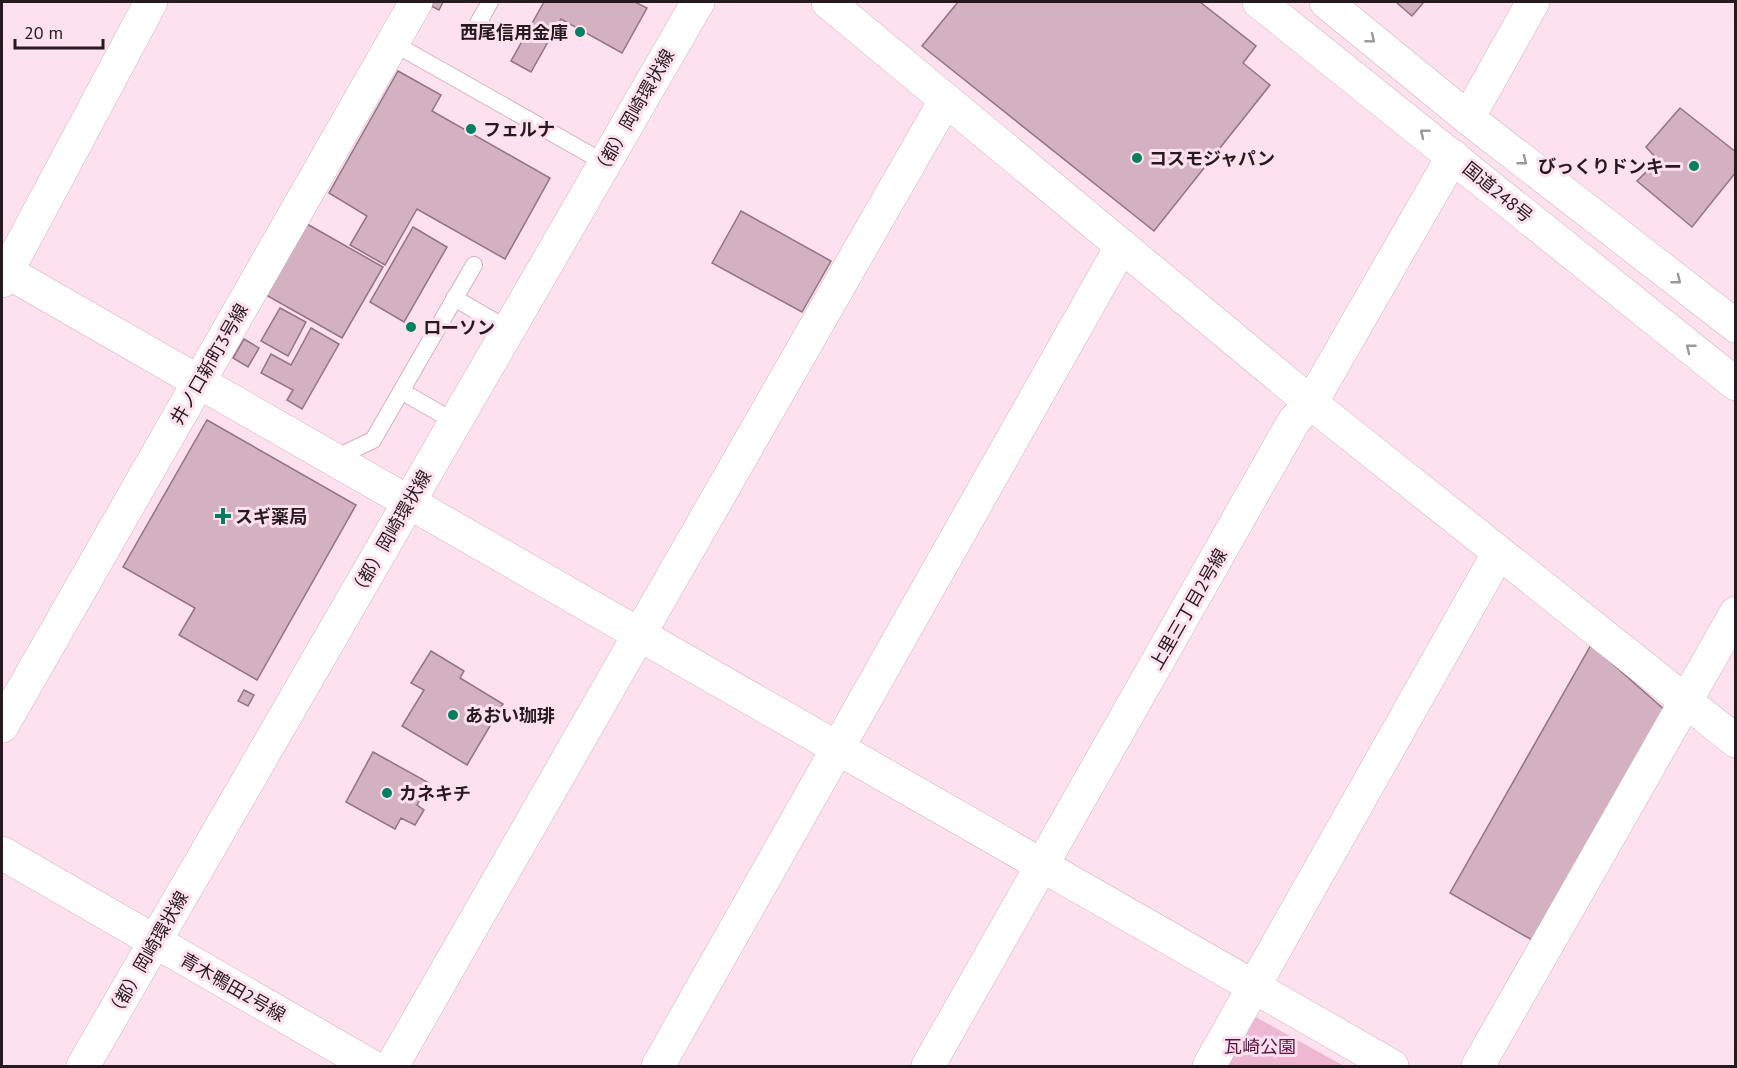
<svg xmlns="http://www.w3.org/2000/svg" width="1737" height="1068" font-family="'PT Sans','Noto Sans JP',sans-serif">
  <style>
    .green { fill: #eeb7d2 }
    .building { fill: #d3b1c1; stroke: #937383; stroke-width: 1.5 }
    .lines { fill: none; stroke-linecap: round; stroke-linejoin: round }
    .lane-casing { stroke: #d3b0c0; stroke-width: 18 }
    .street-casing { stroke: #d3b0c0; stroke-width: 34 }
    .secondary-casing { stroke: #d3b0c0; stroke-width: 34 }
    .highway-casing { stroke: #d3b0c0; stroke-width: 34 }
    .lane { stroke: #fff; stroke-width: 16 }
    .street { stroke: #fff; stroke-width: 33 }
    .secondary { stroke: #fff; stroke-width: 33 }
    .highway { stroke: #fff; stroke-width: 33 }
    .oneway { stroke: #9d989b }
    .poi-dot { fill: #008060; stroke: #fee1ee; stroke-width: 2 }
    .labels { text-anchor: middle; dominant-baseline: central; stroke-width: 6; stroke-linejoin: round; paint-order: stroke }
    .poi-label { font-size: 18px; font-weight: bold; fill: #261920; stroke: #fee1ee; text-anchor: start }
    .street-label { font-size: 18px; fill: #261920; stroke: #fee1ee }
    .park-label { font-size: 18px; fill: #5d1140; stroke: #fee1ee }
  </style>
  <rect width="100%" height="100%" fill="#fee1ee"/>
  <path class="green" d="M1252,1015L1344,1066H1224Z"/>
  <path class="building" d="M433,2H443L439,10L431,6Z
    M544,2H635L647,8L622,53L561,19L531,72L511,61Z
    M958,2H1200L1256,46L1243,63L1270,85L1154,231L922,46Z
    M1396,2H1424L1412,16Z
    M398,71L441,95L432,111L550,178L505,259L417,209L385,265L350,245L367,216L329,193Z
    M1680,108L1736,152V172L1692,227L1637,181L1658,160L1646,147Z
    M741,211L831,261L802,312L712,263Z
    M307,224L383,267L342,338L266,295Z
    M413,227L447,247L404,322L370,302Z
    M280,308L306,322L288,356L261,341Z
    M311,328L339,344L302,409L287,400L293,390L261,373L271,354L291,365Z
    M244,339L259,348L248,367L233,358Z
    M207,420L356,505L257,680L179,635L195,608L123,567Z
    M1591,645L1667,712L1539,944L1450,893Z
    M431,651L464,671L460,678L503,704L467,765L402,726L424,690L411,683Z
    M244,690L254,695L248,706L238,701Z
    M373,752L429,783L417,805L424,810L415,825L401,818L395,829L346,802Z"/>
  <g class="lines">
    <g class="lane-casing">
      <path id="lane" d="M473,32L490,2
        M393,43L605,163
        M454,298L508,329
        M401,391L455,422
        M333,459L373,440L474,265"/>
    </g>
    <g class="street-casing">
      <path id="street" d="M2,269L1392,1066
        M2,281L151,2
        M2,726L416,2
        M2,853L371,1066
        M392,1066L945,101
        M658,1066L1121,247
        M928,1066L1294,421L1311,403L1453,156
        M1209,1066L1498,554
        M1478,1066L1736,613"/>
    </g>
    <g class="secondary-casing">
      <path id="secondary" d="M828,2L1311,403L1736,741
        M1468,118L1533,2
        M83,1066L698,2"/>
    </g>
    <g class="highway-casing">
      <path id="highway" d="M1259,2L1736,384
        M1326,2L1468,118L1736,326"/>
    </g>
    <use href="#lane" class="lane"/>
    <use href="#street" class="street"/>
    <use href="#secondary" class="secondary"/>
    <use href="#highway" class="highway"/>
  </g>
  <defs><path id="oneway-chevron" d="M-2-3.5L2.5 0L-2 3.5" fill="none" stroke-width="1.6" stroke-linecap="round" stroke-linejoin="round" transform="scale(1.5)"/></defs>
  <g class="oneway">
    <use href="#oneway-chevron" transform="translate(1371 39) rotate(39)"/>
    <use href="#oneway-chevron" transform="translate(1424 133) rotate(-141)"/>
    <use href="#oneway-chevron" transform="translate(1523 161) rotate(38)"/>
    <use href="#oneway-chevron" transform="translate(1677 280) rotate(38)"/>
    <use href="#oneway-chevron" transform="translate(1690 348) rotate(-141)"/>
  </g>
  <g class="poi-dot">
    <circle cx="580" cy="32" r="6"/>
    <circle cx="471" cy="129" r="6"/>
    <circle cx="1137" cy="158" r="6"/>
    <circle cx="1694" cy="166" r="6"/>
    <circle cx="411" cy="327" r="6"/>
    <path d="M220 507h6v6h6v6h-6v6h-6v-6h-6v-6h6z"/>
    <circle cx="453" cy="715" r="6"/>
    <circle cx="387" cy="793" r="6"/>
  </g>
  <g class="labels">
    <g class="poi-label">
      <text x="568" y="32" text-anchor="end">西尾信用金庫</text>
      <text x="483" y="129">フェルナ</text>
      <text x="1149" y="158">コスモジャパン</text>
      <text x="1682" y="166" text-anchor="end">びっくりドンキー</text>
      <text x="423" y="327">ローソン</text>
      <text x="235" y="516">スギ薬局</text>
      <text x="465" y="715">あおい珈琲</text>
      <text x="399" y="793">カネキチ</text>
    </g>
    <g class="street-label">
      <text transform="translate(633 113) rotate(-60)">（都）岡崎環状線</text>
      <text transform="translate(1498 192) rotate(39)">国道248号</text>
      <text transform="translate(209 364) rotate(-60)">井ノ口新町3号線</text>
      <text transform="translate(390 534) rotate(-60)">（都）岡崎環状線</text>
      <text transform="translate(1188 609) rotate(-60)">上里三丁目2号線</text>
      <text transform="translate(147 955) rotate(-60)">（都）岡崎環状線</text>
      <text transform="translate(233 987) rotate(30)">青木鴨田2号線</text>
    </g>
    <g class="park-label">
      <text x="1260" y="1046">瓦崎公園</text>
    </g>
  </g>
  <rect width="1737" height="1068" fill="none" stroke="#261920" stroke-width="6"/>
  <path d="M15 39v9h88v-9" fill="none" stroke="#261920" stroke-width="3"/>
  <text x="24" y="39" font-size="18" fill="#261920" stroke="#fee1ee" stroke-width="4.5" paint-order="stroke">20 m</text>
</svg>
